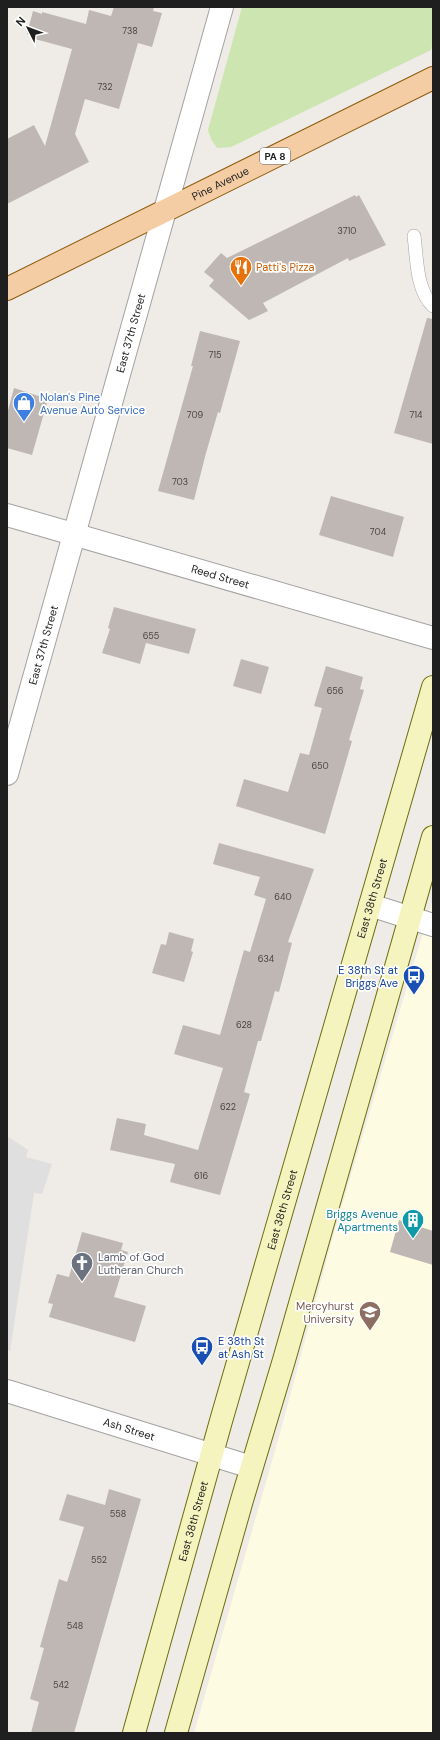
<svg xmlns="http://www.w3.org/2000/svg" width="440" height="1740" font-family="'DM Sans',sans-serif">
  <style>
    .education { fill: #fdfbe1 }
    .grass { fill: #cde5b0 }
    .parking { fill: #dfdfdf }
    .building { fill: #bfb7b3 }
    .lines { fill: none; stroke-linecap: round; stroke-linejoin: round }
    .service-casing { stroke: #a3a3a3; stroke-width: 14 }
    .minor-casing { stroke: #a3a3a3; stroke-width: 24 }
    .secondary-casing { stroke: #6a6e0d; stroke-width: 24 }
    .primary-casing { stroke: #8e5b0c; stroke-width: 24 }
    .service { stroke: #fff; stroke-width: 13 }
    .minor { stroke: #fff; stroke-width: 22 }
    .secondary { stroke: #f5f4be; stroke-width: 22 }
    .primary { stroke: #f5cda5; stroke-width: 22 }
    .labels { text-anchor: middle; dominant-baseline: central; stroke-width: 3.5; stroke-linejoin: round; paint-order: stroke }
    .number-label { font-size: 9px; fill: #474544 }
    .shield { fill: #fff; stroke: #626262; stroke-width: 1 }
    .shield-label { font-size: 10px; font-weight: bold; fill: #1f1f1f }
    .street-label { font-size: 11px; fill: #1f1f1f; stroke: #fff }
    .food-label { font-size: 11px; fill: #c56008; stroke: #fff; text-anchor: start }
    .shop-label { font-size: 11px; fill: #366cbe; stroke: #fff; text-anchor: start }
    .transit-label { font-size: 11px; fill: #164399; stroke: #fff; text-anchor: end }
    .culture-label { font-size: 11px; fill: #0d838f; stroke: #fff; text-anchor: end }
    .worship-label { font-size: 11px; fill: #5b616d; stroke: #fff; text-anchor: start }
    .education-label { font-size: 11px; fill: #785e54; stroke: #fff; text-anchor: end }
  </style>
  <rect width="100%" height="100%" fill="#efebe6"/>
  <path class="education" d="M433,899V1733H194L280,1433L334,1232Z"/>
  <path class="grass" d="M242,7H433V41L431,50L231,147L217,148L211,139L208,130Z"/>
  <path class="parking" d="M7,1136L28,1150L26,1157L52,1164L42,1194L34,1193L10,1351L7,1350Z"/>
  <path class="building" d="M114,7H154L153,11L162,13L152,47L138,43L119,109L85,99L75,134L89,162L7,204V139L34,125L45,146L72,49L35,39L36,37L27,34L33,11L42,14V12L86,24L89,10L111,16Z
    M355,195L356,197L359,195L386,245L349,261L348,258L263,303L268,311L249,320L209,286L214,280L204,272L221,253L227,258Z
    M427,318L433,319V444L394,433Z
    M200,331L240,341L220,413L218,412L206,453L194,500L158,491L193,366H191Z
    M14,388L48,399L32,455L7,448V414Z
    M331,496L404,517L393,557L319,535Z
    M114,607L196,629L189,654L146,643L140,664L102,653L110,629L108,628Z
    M241,659L269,667L261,694L233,686Z
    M326,666L363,677L360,689L364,690L349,740L352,741L325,834L236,806L244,779L288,792L300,753L309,755L322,708L314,706Z
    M219,843L314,869L288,942L292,943L279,992L275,991L261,1041H258L244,1092L250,1094L220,1195L170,1182L175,1164L110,1150L117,1118L146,1124L144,1135L198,1150L223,1068L174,1054L183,1025L220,1035L244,950L250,952L266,899L254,895L260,877L213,864Z
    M169,932L194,939L191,951L193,952L184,982L152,973L161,944L166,945Z
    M399,1220L433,1231V1265L390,1252Z
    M82,1232L123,1243L121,1250L128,1252L114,1297L146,1306L135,1342L49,1317L53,1304L48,1303L57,1274L69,1277Z
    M109,1489L141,1499L74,1733H31L39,1702L30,1699L44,1648L40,1647L59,1579L67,1582L84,1527L59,1520L67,1494L105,1505Z"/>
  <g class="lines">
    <g class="service-casing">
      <path id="service" d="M414,236C417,258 416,290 433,306"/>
    </g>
    <g class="minor-casing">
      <g id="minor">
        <path id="s1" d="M7,515L433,638"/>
        <path id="s2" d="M7,774L222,7"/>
        <path d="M370,905L433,925"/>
        <path id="s3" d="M7,1391L251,1467"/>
      </g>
    </g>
    <g class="secondary-casing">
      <g id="secondary">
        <path id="s4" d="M134,1733L221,1421L433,687"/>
        <path d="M176,1733L242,1500L284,1360L433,837"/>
      </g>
    </g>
    <g class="primary-casing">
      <g id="primary">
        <path id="s5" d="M7,289L433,78"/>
      </g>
    </g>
    <use href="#service" class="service"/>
    <use href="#minor" class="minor"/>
    <use href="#secondary" class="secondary"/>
    <use href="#primary" class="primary"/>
  </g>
  <defs>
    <g id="restaurant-pin" transform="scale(1.15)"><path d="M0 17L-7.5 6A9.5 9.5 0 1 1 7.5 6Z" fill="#e8710a" stroke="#fff"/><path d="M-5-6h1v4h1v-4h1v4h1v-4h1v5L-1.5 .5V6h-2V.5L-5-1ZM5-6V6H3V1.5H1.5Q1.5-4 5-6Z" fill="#fff"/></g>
    <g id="shop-pin" transform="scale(1.15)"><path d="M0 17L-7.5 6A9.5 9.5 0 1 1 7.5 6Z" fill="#3f7fe0" stroke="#fff"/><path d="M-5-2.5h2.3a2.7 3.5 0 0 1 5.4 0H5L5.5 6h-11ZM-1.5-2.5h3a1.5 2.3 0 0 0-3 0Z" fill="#fff"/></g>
    <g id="bus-pin" transform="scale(1.15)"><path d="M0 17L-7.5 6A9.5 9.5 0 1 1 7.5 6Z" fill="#1a4fb4" stroke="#fff"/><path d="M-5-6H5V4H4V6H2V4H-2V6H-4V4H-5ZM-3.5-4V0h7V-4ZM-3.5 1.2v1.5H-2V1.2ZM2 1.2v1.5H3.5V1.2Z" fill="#fff"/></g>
    <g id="building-pin" transform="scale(1.15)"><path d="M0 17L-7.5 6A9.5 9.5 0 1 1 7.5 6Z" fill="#0f9aa8" stroke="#fff"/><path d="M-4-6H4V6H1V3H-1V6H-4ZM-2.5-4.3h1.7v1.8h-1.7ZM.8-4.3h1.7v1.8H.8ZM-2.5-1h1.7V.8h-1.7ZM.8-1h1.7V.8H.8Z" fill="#fff"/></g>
    <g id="church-pin" transform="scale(1.15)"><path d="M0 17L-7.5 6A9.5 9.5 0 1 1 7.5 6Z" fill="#6b7280" stroke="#fff"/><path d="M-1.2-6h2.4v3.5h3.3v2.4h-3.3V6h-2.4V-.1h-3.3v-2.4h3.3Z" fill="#fff"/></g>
    <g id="university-pin" transform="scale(1.15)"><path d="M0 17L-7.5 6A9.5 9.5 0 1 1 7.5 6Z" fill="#8d6e63" stroke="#fff"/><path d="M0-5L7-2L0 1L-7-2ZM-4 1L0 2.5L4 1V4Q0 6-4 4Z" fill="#fff"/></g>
  </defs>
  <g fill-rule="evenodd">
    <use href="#restaurant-pin" x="241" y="267"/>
    <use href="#shop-pin" x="24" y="403"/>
    <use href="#bus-pin" x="414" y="976"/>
    <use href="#building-pin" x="413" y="1220"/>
    <use href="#church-pin" x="82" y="1263"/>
    <use href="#university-pin" x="370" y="1312"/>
    <use href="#bus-pin" x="202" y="1347"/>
  </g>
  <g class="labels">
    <g class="number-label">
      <text x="130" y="31">738</text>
      <text x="105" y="87">732</text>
      <text x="347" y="231">3710</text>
      <text x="215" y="355">715</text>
      <text x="195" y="415">709</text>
      <text x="416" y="415">714</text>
      <text x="180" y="482">703</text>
      <text x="378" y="532">704</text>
      <text x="151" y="636">655</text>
      <text x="335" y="691">656</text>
      <text x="320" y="766">650</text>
      <text x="283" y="897">640</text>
      <text x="266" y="959">634</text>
      <text x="244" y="1025">628</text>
      <text x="228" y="1107">622</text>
      <text x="201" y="1176">616</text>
      <text x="118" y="1514">558</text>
      <text x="99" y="1560">552</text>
      <text x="75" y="1626">548</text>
      <text x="61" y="1685">542</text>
    </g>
    <rect class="shield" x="260" y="148" width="30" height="16" rx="3"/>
    <g class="shield-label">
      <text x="275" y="156">PA 8</text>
    </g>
    <g class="street-label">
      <text stroke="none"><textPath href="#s5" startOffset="238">Pine Avenue</textPath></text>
      <text stroke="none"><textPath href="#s2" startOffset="458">East 37th Street</textPath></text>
      <text stroke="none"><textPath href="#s1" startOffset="222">Reed Street</textPath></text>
      <text stroke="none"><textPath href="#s2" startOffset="134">East 37th Street</textPath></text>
      <text stroke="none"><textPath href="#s4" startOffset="868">East 38th Street</textPath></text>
      <text stroke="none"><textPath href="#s4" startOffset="544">East 38th Street</textPath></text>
      <text stroke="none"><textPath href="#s3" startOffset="128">Ash Street</textPath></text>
      <text stroke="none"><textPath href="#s4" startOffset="220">East 38th Street</textPath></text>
    </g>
    <g class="food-label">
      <text x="256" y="267">Patti's Pizza</text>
    </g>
    <g class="shop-label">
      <text x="40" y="397">Nolan's Pine<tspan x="40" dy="13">Avenue Auto Service</tspan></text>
    </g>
    <g class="transit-label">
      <text x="398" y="970">E 38th St at<tspan x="398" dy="13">Briggs Ave</tspan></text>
      <text x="218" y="1341" text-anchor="start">E 38th St<tspan x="218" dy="13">at Ash St</tspan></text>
    </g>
    <g class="culture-label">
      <text x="398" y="1214">Briggs Avenue<tspan x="398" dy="13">Apartments</tspan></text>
    </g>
    <g class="worship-label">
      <text x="98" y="1257">Lamb of God<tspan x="98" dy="13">Lutheran Church</tspan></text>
    </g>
    <g class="education-label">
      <text x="354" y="1306">Mercyhurst<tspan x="354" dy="13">University</tspan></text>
    </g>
  </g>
  <rect width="440" height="1740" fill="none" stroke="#1f1f1f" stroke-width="16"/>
  <g transform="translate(28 28) rotate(312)" stroke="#ffffff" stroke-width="3" paint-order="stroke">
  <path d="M0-3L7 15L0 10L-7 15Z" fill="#1f1f1f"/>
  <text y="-6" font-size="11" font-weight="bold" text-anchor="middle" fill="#1f1f1f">N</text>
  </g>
</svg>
